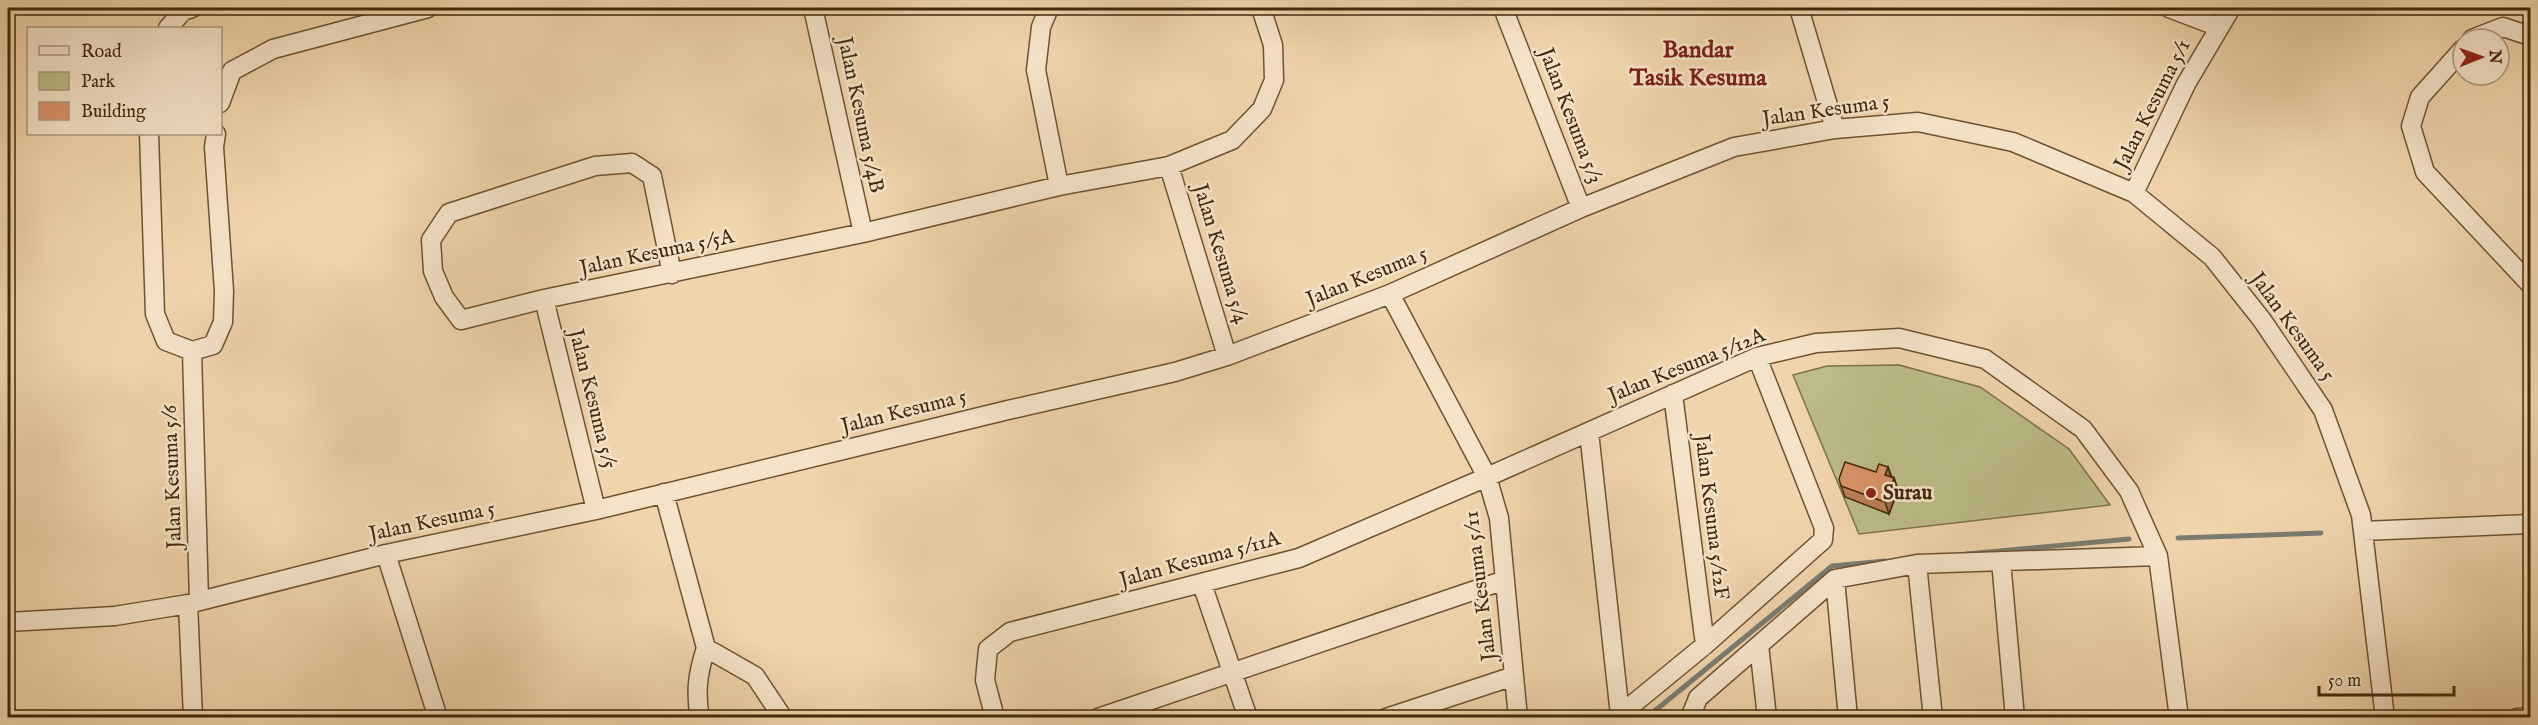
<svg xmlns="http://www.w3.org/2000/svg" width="2538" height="725" font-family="'IM FELL English',serif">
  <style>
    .green { fill: #bbbc88; stroke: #7e7249; stroke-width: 1.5 }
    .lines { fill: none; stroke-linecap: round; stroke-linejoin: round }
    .stream { stroke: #7a7d71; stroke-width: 5 }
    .minor-casing { stroke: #6e5332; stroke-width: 21 }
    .minor { stroke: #f5e3c9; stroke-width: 18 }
    .wall { fill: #bb7e59; stroke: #42280a; stroke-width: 1.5 }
    .shaded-wall { fill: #986749; stroke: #42280a; stroke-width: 1.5 }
    .building { fill: #d99368; stroke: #42280a; stroke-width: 1.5 }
    .poi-dot { fill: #8f2418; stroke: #f5e3c9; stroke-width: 2 }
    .labels { text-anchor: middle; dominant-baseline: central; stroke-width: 5; stroke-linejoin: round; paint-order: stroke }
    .street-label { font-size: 21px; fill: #42280a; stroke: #f5e3c9 }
    .poi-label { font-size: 21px; font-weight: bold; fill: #42280a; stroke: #f5e3c9; text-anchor: start }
    .quarter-label { font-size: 24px; font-weight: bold; fill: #7a1f14; stroke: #f5e3c9 }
  </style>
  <rect width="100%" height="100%" fill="#f0d4ac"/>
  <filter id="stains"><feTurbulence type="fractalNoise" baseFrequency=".00333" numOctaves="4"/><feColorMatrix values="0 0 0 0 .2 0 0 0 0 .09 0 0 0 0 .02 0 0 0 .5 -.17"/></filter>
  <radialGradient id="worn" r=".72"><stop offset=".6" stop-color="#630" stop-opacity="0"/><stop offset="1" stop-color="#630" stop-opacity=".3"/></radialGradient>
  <path class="green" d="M1899,365L1980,387L2069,449L2110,505L1859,534L1793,375L1827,366Z"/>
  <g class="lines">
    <path class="stream" d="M2178,538L2321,533
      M1966,554L2129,539
      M1646,718L1832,566L1885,561"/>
    <g class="minor-casing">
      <path id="minor" d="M813,8L863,233
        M1049,8L1041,27L1036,70L1059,186
        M1503,8L1581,208
        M1799,8L1835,129
        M2169,8L2219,27
        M168,28L183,11L192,8
        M2472,39L2503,27L2530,36
        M2463,49L2420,97L2411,126L2425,172L2530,284
        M220,103L232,71L273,49L428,8
        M149,134L155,314L166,341L192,351L213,345L223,322L224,291L214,147L216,134
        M1169,166L1227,356
        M2134,193L2186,84L2231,8
        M672,274L652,176L632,163L595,166L449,213L431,240L433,271L444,297L461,320L544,299L863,233L1059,186L1169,166L1232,140L1262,109L1274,80L1273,45L1261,8
        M1390,294L1487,477L1499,518L1518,718
        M544,299L596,510
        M192,351L199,601
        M1673,394L1705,645
        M1589,432L1620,715
        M664,493L706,648C698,672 695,692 700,718
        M2363,531L2530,524
        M386,554L438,718
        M2001,561L2015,718
        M1917,564L1933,718
        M1835,579L1848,718
        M1202,584L1248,718
        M188,604L193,718
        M8,622L115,616L188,604L386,554L596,510L1008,410L1175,372L1227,356L1390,294L1581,208L1734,147L1835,129L1918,122L2013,142L2134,193L2212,257L2262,320L2323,410L2361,515L2385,718
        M1759,645L1767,718
        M706,648L755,676L783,718
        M995,718L985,680L988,649L1010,632L1299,558L1487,477L1757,357L1816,343L1899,338L1985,359L2083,429L2129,491L2158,556L2179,718
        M1098,718L1505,580
        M1386,718L1514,676
        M1616,718L1705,645L1823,540L1824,528L1757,357
        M1690,718L1698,698L1835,579L1917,564L2158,556
        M2517,718L2530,717"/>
    </g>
    <use href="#minor" class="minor"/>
  </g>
  <path class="wall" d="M1888,467L1892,477L1894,478L1898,490L1889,514L1845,497L1841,486Z"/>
  <path class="shaded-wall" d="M1888,467L1892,479L1885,475Z
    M1894,478L1898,490L1889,514L1885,502Z"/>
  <path class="building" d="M1845,462L1876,472L1879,464L1888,467L1885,475L1894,478L1885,502L1841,486L1839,479Z"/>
  <circle class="poi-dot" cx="1871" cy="493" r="6"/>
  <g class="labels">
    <g class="street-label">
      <text transform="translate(2153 105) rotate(-63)">Jalan Kesuma 5/1</text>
      <text transform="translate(1826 111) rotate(-8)">Jalan Kesuma 5</text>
      <text transform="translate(860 115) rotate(78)">Jalan Kesuma 5/4B</text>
      <text transform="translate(1570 116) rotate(69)">Jalan Kesuma 5/3</text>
      <text transform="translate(657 253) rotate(-12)">Jalan Kesuma 5/5A</text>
      <text transform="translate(1220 254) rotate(73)">Jalan Kesuma 5/4</text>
      <text transform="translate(1367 277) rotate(-22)">Jalan Kesuma 5</text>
      <text transform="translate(2292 327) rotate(54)">Jalan Kesuma 5</text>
      <text transform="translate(1687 366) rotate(-22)">Jalan Kesuma 5/12A</text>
      <text transform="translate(592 399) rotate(76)">Jalan Kesuma 5/5</text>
      <text transform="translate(904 412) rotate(-14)">Jalan Kesuma 5</text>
      <text transform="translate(173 477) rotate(-92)">Jalan Kesuma 5/6</text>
      <text transform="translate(1711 517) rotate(83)">Jalan Kesuma 5/12F</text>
      <text transform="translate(432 522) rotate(-12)">Jalan Kesuma 5</text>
      <text transform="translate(1200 560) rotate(-15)">Jalan Kesuma 5/11A</text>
      <text transform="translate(1481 586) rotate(-97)">Jalan Kesuma 5/11</text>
    </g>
    <g class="poi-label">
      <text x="1883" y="493">Surau</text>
    </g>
    <g class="quarter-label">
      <text x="1698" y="50">Bandar<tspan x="1698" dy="28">Tasik Kesuma</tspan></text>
    </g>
  </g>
  <rect width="2538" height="725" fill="none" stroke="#f0d4ac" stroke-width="30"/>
  <rect x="9" y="9" width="2520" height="707" fill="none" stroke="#42280a" stroke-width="3"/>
  <rect x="15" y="15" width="2508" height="695" fill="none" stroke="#42280a" stroke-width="1.5"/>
  <rect x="27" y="27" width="195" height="108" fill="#f5e3c9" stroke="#ad987d" stroke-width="1.5"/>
  <rect x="39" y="46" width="30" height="9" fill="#f5e3c9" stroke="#ad987d" stroke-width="1.5"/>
  <text x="81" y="57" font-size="18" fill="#42280a">Road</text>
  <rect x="39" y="72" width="30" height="18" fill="#bbbc88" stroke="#ad987d" stroke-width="1.5"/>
  <text x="81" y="87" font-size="18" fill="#42280a">Park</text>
  <rect x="39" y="102" width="30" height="18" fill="#d99368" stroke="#ad987d" stroke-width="1.5"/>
  <text x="81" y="117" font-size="18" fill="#42280a">Building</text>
  <g transform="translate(2481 57) rotate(89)"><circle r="28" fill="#f5e3c9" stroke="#ad987d" stroke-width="1.5"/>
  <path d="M0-4.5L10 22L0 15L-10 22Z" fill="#8f2418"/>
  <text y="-9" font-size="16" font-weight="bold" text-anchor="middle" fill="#42280a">N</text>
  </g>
  <path d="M2319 686v9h135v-9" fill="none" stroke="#42280a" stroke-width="3"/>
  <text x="2328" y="686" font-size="18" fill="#42280a" stroke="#f5e3c9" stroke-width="4.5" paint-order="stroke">50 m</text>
  <rect width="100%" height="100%" filter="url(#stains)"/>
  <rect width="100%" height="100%" fill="url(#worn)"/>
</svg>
